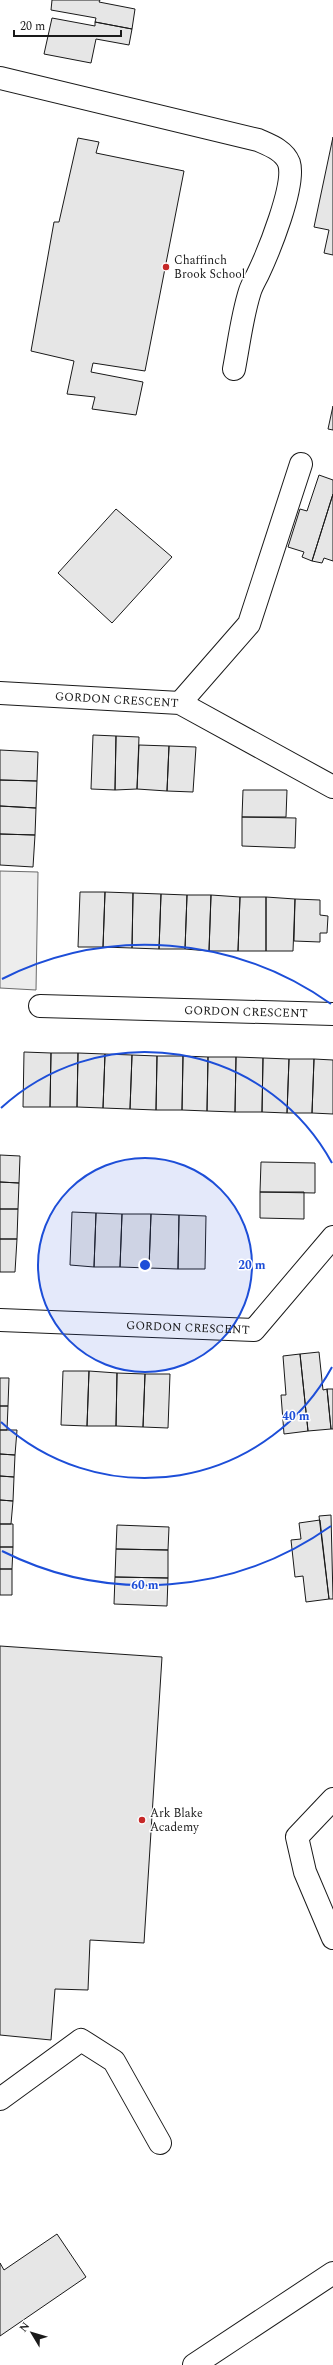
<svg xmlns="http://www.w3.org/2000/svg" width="333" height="2365" font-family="Spectral,serif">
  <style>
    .built { fill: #ededed; stroke: #6a6a6a }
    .building { fill: #e6e6e6; stroke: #1a1a1a }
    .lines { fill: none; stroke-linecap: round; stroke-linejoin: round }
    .minor-casing { stroke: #1a1a1a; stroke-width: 24 }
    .major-casing { stroke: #1a1a1a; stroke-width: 24 }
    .minor { stroke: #fff; stroke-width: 22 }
    .major { stroke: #fff; stroke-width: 22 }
    .ring { fill: none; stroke: #1d4ed8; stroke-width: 2 }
    .poi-dot { fill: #c62828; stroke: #fff; stroke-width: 1.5 }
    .labels { text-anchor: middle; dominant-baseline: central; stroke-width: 3; stroke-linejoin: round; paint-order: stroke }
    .poi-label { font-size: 12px; fill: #1a1a1a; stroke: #fff; text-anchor: start }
    .street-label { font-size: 12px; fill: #1a1a1a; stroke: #fff }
    .centre { fill: #1d4ed8; stroke: #fff; stroke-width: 2 }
    .ring-label { font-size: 12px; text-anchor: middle; font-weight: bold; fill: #1d4ed8; stroke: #fff; stroke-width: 3; stroke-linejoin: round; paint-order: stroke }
  </style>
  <rect width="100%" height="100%" fill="#fff"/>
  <path class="built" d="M0,871L38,872L36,990L0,988Z"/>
  <path class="building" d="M52,0H100L99,2L135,9L132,29L95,22L96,18L51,10Z
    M52,18L95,26V22L132,29L129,45L96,39L91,63L44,54Z
    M333,137V255L324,253L329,230L314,227Z
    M78,138L99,142L96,153L184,171L145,371L93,363L91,372L143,382L136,415L92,409L95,397L67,394L74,361L31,351L54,222H59Z
    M333,406V430L328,429Z
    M319,475L333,480V494L312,561L302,557L304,552L288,547L300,509L307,511Z
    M333,494V561L324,558L322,563L312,561Z
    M116,509L172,557L112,623L58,573Z
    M93,735L116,736L115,790L91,789Z
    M116,736L139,737L137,789L115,790Z
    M139,745L169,746L167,791L137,789Z
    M169,746L196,747L193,792L167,791Z
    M0,750L38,752L37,781L0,780Z
    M0,780L37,781L36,808L0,806Z
    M243,790H287L286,817H242Z
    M0,806L36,808L35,835L0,834Z
    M242,817L296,818L295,848L242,846Z
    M0,834L35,835L33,867L0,865Z
    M80,892H105L103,947H78Z
    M105,892L133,893L132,948L103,947Z
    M133,893L161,894L159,949L132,948Z
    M161,894L187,895L185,949H159Z
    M187,895H211L209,951L185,949Z
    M211,895L240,897L238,951H209Z
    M240,897H266V951H238Z
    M266,897L295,899L293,951H266Z
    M295,899L320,900V915L328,916L327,933H320V942L294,941Z
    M24,1052L51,1053L50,1107H23Z
    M51,1053H78L77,1107H50Z
    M78,1053L105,1054L103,1108L77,1107Z
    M105,1054L132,1055L130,1109L103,1108Z
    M132,1055L157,1056L156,1110L130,1109Z
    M157,1056H183L182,1110H156Z
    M183,1056L208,1057L207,1111L182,1110Z
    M208,1057H236L235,1112L207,1111Z
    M236,1057L263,1058L262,1112H235Z
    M263,1058L289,1059L287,1113L262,1112Z
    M289,1059H314L312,1113H287Z
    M314,1059L333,1060V1114L312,1113Z
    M0,1155L20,1156L19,1183L0,1182Z
    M261,1162L315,1163V1193L260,1192Z
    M0,1182L19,1183L18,1209H0Z
    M260,1192H304V1219L260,1218Z
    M0,1209H18L17,1239H0Z
    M72,1212L96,1213L94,1267L70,1265Z
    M96,1213L122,1214L120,1267H94Z
    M122,1214H151L149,1268L120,1267Z
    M151,1214L179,1215L178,1269L149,1268Z
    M179,1215L206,1216L205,1269H178Z
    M0,1239H17L15,1272H0Z
    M319,1352L323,1390L327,1389L331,1429L308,1431L300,1354Z
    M300,1354L308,1431L284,1434L281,1395H286L283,1356Z
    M63,1371H89L87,1426L61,1425Z
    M89,1371L117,1373L116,1426H87Z
    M117,1373L145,1374L143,1427L116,1426Z
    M145,1374H170L168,1428L143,1427Z
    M0,1378H9L8,1406H0Z
    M327,1389H333V1429H331Z
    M0,1406H8L7,1430H0Z
    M0,1430H17L15,1455L0,1454Z
    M0,1454L15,1455L14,1477L0,1476Z
    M0,1476L14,1477L13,1501L0,1500Z
    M0,1500L13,1501L11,1524H0Z
    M331,1515L333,1599H329L319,1516Z
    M320,1520L329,1599L306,1602L303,1576L295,1577L291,1540L301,1539L299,1523Z
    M0,1524H13V1547H0Z
    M117,1525L169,1527L168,1550L116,1549Z
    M0,1547H13L12,1569H0Z
    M116,1549L168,1550V1578L115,1577Z
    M0,1569H12V1595H0Z
    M115,1577L168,1578L167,1606L114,1604Z
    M0,1646L162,1657L144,1943L90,1940L88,1990L55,1989L51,2040L0,2035Z
    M57,2234L86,2277L0,2336V2263L4,2270Z"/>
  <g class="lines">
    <g class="minor-casing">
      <g id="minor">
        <path d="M0,78L258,140C269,145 284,150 289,163C296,185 268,253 258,274C255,280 252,285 250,291C242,316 239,343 234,369"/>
        <path id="s1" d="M0,693L180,703L333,787"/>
        <path d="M180,703L249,624L301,464"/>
        <path id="s2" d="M40,1006L333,1014"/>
        <path id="s3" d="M0,1320L254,1330L333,1237"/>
        <path d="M333,1799L297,1837L305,1872L333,1938"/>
        <path d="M0,2099L81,2040L114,2061L160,2143"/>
      </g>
    </g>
    <g class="major-casing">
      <path id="major" d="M194,2365L333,2273"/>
    </g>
    <use href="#minor" class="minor"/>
    <use href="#major" class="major"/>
  </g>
  <circle cx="145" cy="1265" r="107" fill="#1d4ed8" fill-opacity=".12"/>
  <g class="ring">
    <circle cx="145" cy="1265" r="107"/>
    <path d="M332 1367A213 213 0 0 1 1 1422M1 1108A213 213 0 0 1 332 1163"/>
    <path d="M331 1526A320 320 0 0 1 2 1551M2 979A320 320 0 0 1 331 1004"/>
  </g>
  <g class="poi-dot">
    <circle cx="166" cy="267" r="4"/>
    <circle cx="142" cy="1820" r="4"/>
  </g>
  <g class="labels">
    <g class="poi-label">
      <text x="174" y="260">Chaffinch<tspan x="174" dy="14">Brook School</tspan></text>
      <text x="150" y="1813">Ark Blake<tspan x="150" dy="14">Academy</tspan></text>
    </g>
    <g class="street-label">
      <text stroke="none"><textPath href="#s1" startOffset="117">GORDON CRESCENT</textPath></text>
      <text stroke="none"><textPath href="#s2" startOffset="206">GORDON CRESCENT</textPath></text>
      <text stroke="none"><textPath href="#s3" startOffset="188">GORDON CRESCENT</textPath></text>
    </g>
  </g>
  <circle cx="145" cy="1265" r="6" class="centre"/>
  <g class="ring-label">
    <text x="252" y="1269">20 m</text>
    <text x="296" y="1420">40 m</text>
    <text x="145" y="1589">60 m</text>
  </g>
  <g transform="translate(32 2333) rotate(308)" stroke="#ffffff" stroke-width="3" paint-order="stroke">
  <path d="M0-3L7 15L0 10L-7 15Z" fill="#1a1a1a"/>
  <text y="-6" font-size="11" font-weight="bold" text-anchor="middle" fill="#1a1a1a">N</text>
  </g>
  <path d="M14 30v6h107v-6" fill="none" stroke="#1a1a1a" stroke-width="2"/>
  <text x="20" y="30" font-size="12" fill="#1a1a1a" stroke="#ffffff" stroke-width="3" paint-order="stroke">20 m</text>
</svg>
